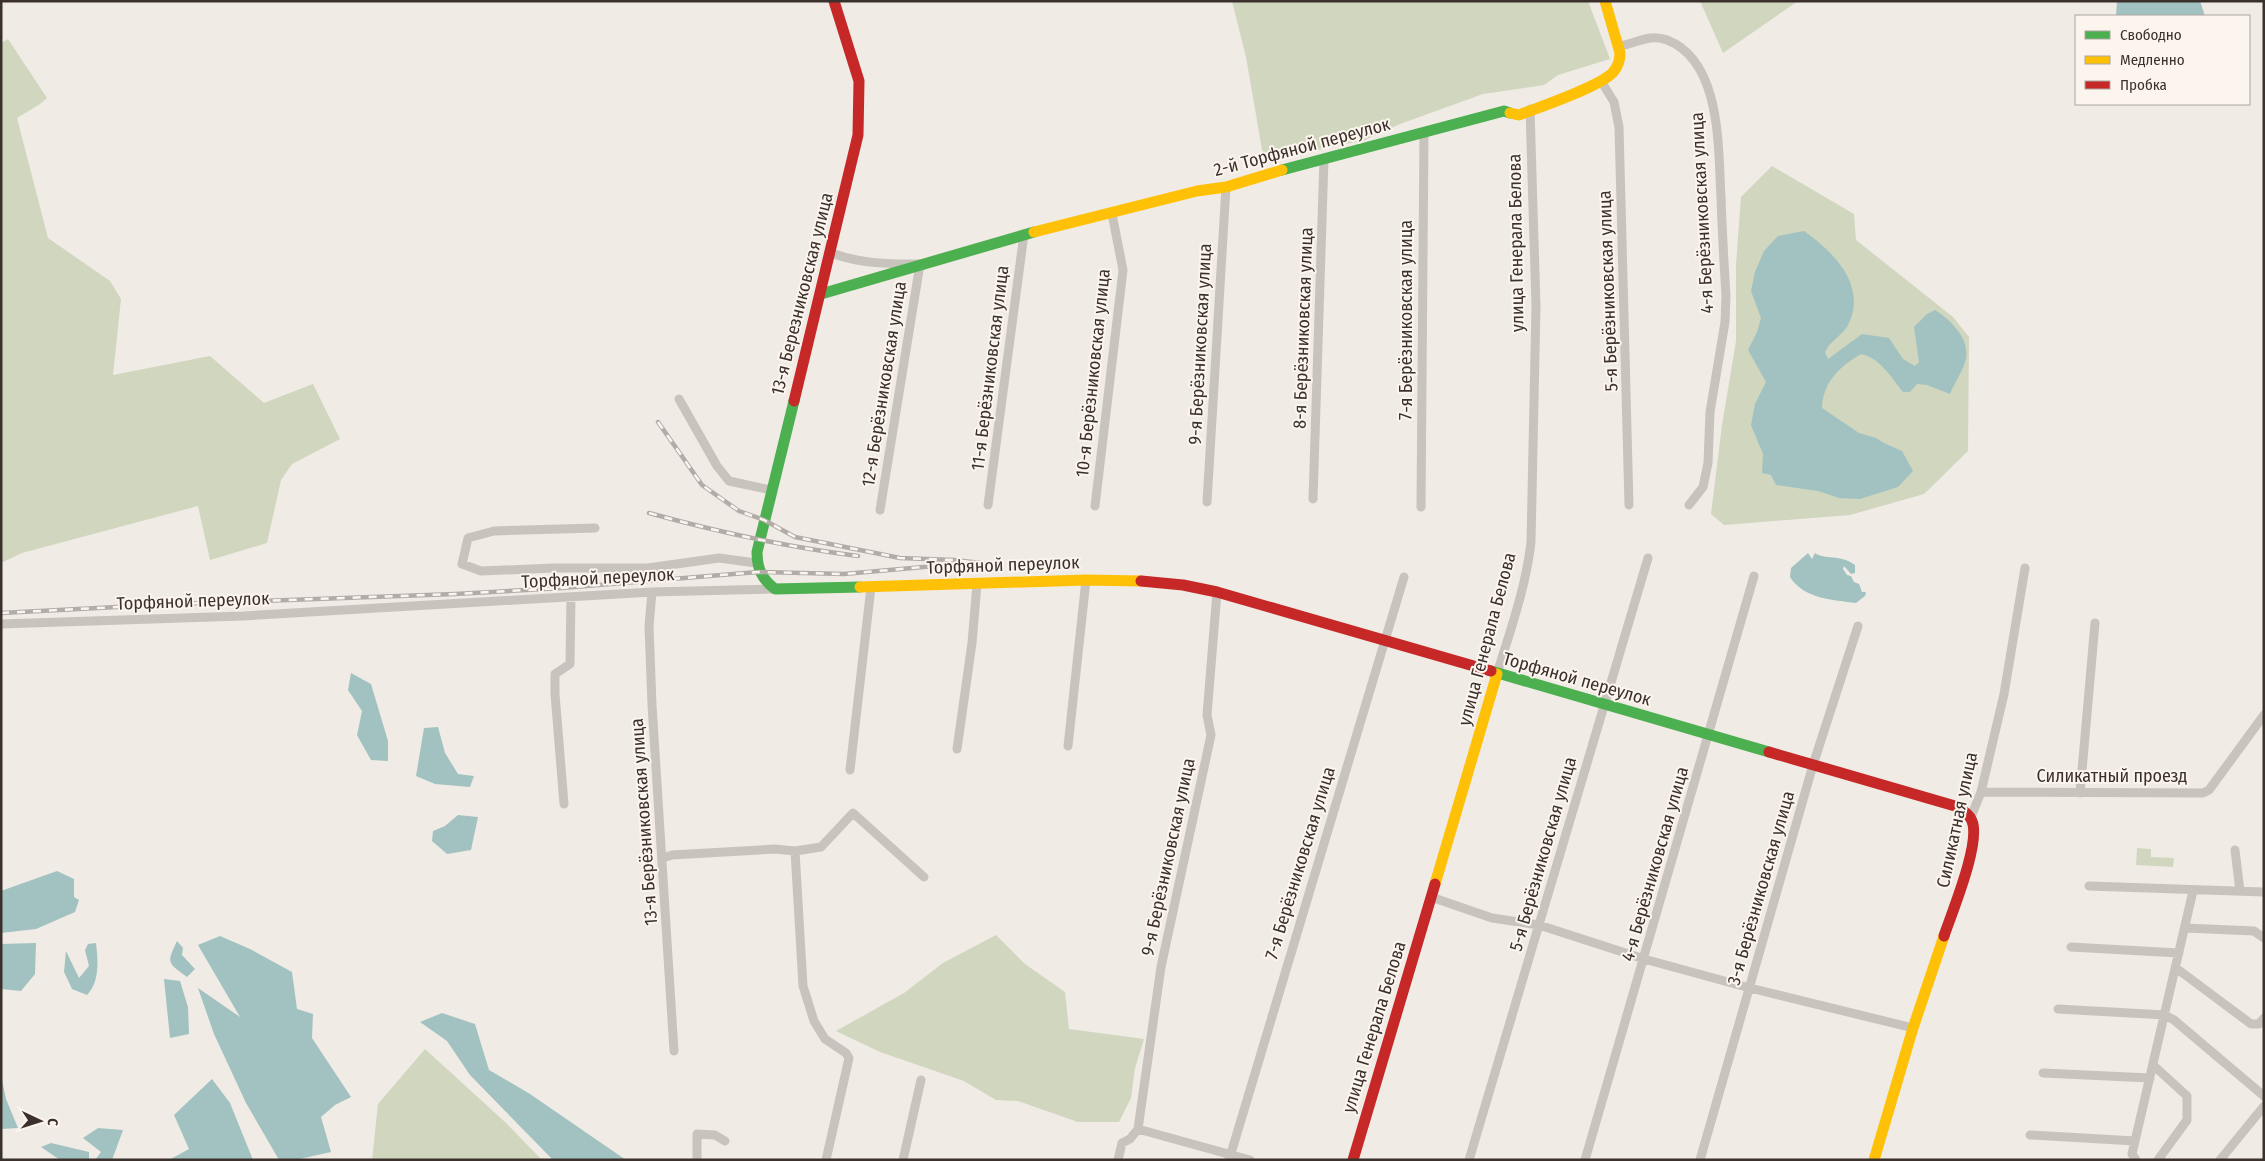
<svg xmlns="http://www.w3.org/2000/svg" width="2265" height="1161" font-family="'Fira Sans Condensed',sans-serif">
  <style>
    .green { fill: #d1d6bf }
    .water { fill: #a1c2c1 }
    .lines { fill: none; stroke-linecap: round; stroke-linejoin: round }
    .street { stroke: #c9c3be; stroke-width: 9 }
    .fast { stroke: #4caf50; stroke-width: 11 }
    .slow { stroke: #ffc107; stroke-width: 11 }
    .jam { stroke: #c62828; stroke-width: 11 }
    .rail-casing { stroke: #b1aca8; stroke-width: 4.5 }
    .rail { stroke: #fbf5ee; stroke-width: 2.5; stroke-dasharray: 8; stroke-linecap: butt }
    .labels { text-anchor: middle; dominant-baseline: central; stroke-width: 4; stroke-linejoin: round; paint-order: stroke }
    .street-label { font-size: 18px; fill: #3b302b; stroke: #fbf5ee }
  </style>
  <rect width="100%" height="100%" fill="#f0ebe5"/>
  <path class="green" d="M1232,1H1588L1610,59L1558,75L1544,85L1483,94L1400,124L1365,140L1264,161L1246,57Z
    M1700,1H1798L1723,53Z
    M8,39L47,98L40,104L17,118L48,238L110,281L121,299L113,375L210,356L264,403L313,384L340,439L292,464L281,480L267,543L210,560L198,506L22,553L1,563V43Z
    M1772,166L1854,214L1856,240L1953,317L1969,337L1968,451L1924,494L1850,515L1724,525L1711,514L1722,425L1736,341V265L1741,197Z
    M2137,848L2151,849V857L2174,858L2173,867L2136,865Z
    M996,935L1025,964L1065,992L1069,1029L1144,1039L1135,1068L1131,1098L1119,1122H1078L1018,1101L996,1100L964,1081L880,1052L836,1031L904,993L943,963Z
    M425,1049L505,1122L542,1160H372L378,1104Z"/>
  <path class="water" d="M2117,1H2200L2205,16H2116Z
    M1804,231C1834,252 1869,287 1847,327C1840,337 1830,341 1825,352L1828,359L1862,334L1889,338L1903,359L1915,366L1919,362L1914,327L1927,314L1935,310C1951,320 1972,340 1965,362C1962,373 1954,383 1950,394L1927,385L1917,384L1910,392H1903C1891,377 1880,358 1861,354C1839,367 1823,382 1822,408L1859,433L1876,438L1884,443L1902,451L1913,471L1898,487L1860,499L1839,498L1818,491L1776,485L1771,475L1762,473L1763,454L1751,425L1755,404L1766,382L1748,350L1757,332L1761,318L1751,291L1755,272L1764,251L1778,236Z
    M1808,553L1812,559L1815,553C1824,560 1841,554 1855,565V573L1851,574L1844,566L1843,569L1847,575L1851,576L1854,582L1859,584L1862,592H1866L1865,596L1856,603C1833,600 1804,599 1790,577L1791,568Z
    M351,673L371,684L388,741V761L371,760L357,735L362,711L348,690Z
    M438,727L445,753L458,774L474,776L470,787L435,784L416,776L424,728Z
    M458,815L478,817L471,850L447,854L432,841L433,831L445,826Z
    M57,871L74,879V897L79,900L75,912L36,929L1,933V891Z
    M220,936L250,949L292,972L297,1009L313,1014L312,1038L351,1097L335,1105L321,1117L331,1152L295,1160H279L246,1103L214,1034L198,988L240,1017L198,945Z
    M177,941L183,948L182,955L195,969L187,977C168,963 166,964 177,941Z
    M36,943L35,974L21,991L1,989V944Z
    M96,943C98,961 100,981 87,995L72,989L64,972L66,951L79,978L89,966L85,950L88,944Z
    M164,979L180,981L188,1007L189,1034L170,1038Z
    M442,1013L475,1024L489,1070L530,1094L626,1160H553L470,1075L447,1041L420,1022Z
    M1,1075L6,1099L18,1128L1,1129Z
    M212,1079L230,1103L253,1160H169L189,1149L174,1115Z
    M98,1128L123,1130L112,1160H95L101,1152L83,1138Z
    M51,1143L89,1152V1160H60L41,1147Z"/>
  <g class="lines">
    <path class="street" d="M1619,46C1636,44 1649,33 1667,40C1722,61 1718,149 1721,197C1722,230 1724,263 1726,296L1725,322L1710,412L1708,463L1703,487L1689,505
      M1601,81L1614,102L1619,127L1629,505
      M831,253C862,264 887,264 920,264L880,510
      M679,399L717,466L729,481L771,490
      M1313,499L1324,159
      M1207,502L1226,187
      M988,505L1024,234
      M1095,506L1123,270L1112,214
      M1421,507L1424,132
      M595,528L494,531L468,538L462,564L481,571L554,568H648L719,558L756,563
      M652,592L649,626L652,705L674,1051
      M1,624L243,616L652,592L775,589
      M1497,674C1510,631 1526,587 1531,542L1536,306L1530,109
      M1068,746L1086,580
      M957,749L972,643L977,584
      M850,770L871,587
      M1981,792L2203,793L2209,790L2264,715
      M2080,793L2095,623
      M564,804L555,694V674L570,664L571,597
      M1971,817L1981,792L2004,694L2025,568
      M2235,850L2240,891
      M795,851L803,986L814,1021L825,1039L846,1053L849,1058L826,1160
      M663,858L672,855L775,849L795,851L821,847L853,813L924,877
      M2089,886L2264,892
      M1431,897L1492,918L1539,925L1644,959L1750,988L1913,1028
      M2185,928L2254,931L2264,938
      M2071,947L2179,953
      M2176,968L2251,1024H2259L2264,1018
      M2058,1009L2165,1015L2174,1020L2264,1096
      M2153,1065L2187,1096V1120L2158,1160
      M2043,1073L2150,1078
      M1138,1129L1161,967L1211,735L1207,715L1217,592
      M1138,1129L1250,1160
      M2030,1135L2135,1141
      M697,1160V1134L715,1135L725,1141
      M903,1160L921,1080
      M1118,1160L1122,1143L1130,1139L1138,1129
      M1229,1160L1404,577
      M1469,1160L1648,558
      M1585,1160L1754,576
      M1700,1160L1813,765L1858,626
      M2136,1160L2132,1154L2193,891
      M2220,1160L2264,1106"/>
    <path class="fast" d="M1282,170L1504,111L1510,113
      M821,294L1034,232
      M794,401L757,552C757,569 762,579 775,589L860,587
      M1491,671L1769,752"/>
    <path class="slow" d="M1510,113L1519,115C1539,107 1603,86 1614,71C1618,66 1620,59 1620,53L1605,1
      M1034,232L1197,191L1226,187L1282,170
      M860,587L1086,580L1141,581
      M1435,884L1497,674
      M1874,1160L1913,1028L1944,936"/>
    <path class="jam" d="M794,401L858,135L859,81L834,1
      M1141,581L1183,585L1217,592L1491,671
      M1769,752L1955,806C1961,810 1969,813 1972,821C1981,843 1952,912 1944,936
      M1353,1160L1435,884"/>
    <g class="rail-casing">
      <path id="rail" d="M658,422L702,485L739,511L764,520L795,537L900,558L954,560L999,565
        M649,513C718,532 787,547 858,556
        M1,613L175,604L455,594L562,588L758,572L844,574L935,566"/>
    </g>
    <use href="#rail" class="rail"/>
  </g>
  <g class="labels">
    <g class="street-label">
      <text transform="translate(1302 147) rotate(-15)">2-й Торфяной переулок</text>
      <text transform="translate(1702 213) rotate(-93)">4-я Берёзниковская улица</text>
      <text transform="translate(1516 243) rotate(-91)">улица Генерала Белова</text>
      <text transform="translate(1608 291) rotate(-92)">5-я Берёзниковская улица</text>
      <text transform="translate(802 294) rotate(-76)">13-я Березниковская улица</text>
      <text transform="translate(1406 320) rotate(-90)">7-я Берёзниковская улица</text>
      <text transform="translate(1303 328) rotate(-88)">8-я Берёзниковская улица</text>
      <text transform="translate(1200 344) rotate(-87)">9-я Берёзниковская улица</text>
      <text transform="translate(990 368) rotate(-83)">11-я Берёзниковская улица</text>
      <text transform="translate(1093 373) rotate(-84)">10-я Берёзниковская улица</text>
      <text transform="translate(884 384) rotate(-81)">12-я Берёзниковская улица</text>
      <text transform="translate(1003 565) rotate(-2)">Торфяной переулок</text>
      <text transform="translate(598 578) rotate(-3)">Торфяной переулок</text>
      <text transform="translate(193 601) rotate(-2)">Торфяной переулок</text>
      <text transform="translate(1487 639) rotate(-75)">улица Генерала Белова</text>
      <text transform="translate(1577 679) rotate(16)">Торфяной переулок</text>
      <text x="2112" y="776">Силикатный проезд</text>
      <text transform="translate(1957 820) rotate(-78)">Силикатная улица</text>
      <text transform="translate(644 822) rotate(-94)">13-я Берёзниковская улица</text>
      <text transform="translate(1543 854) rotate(-74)">5-я Берёзниковская улица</text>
      <text transform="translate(1168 857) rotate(-78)">9-я Берёзниковская улица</text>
      <text transform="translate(1300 863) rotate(-73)">7-я Берёзниковская улица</text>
      <text transform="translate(1655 864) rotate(-74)">4-я Берёзниковская улица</text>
      <text transform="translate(1761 888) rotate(-74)">3-я Берёзниковская улица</text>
      <text transform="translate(1374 1027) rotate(-73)">улица Генерала Белова</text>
    </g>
  </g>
  <rect width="2265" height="1161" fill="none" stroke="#3b302b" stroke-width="5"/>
  <rect x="2075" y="15" width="175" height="90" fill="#fbf5ee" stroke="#aea6a0"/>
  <rect x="2085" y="31" width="25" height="8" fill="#4caf50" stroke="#aea6a0"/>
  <text x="2120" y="40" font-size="15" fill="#3b302b">Свободно</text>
  <rect x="2085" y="56" width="25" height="8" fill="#ffc107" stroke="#aea6a0"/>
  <text x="2120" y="65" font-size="15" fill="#3b302b">Медленно</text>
  <rect x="2085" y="81" width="25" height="8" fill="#c62828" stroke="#aea6a0"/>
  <text x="2120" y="90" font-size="15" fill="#3b302b">Пробка</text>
  <g transform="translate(40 1121) rotate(94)" stroke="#fbf5ee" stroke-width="4" paint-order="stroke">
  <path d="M0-4L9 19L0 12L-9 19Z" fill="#3b302b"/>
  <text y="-8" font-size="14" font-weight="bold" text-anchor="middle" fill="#3b302b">С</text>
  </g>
</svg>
